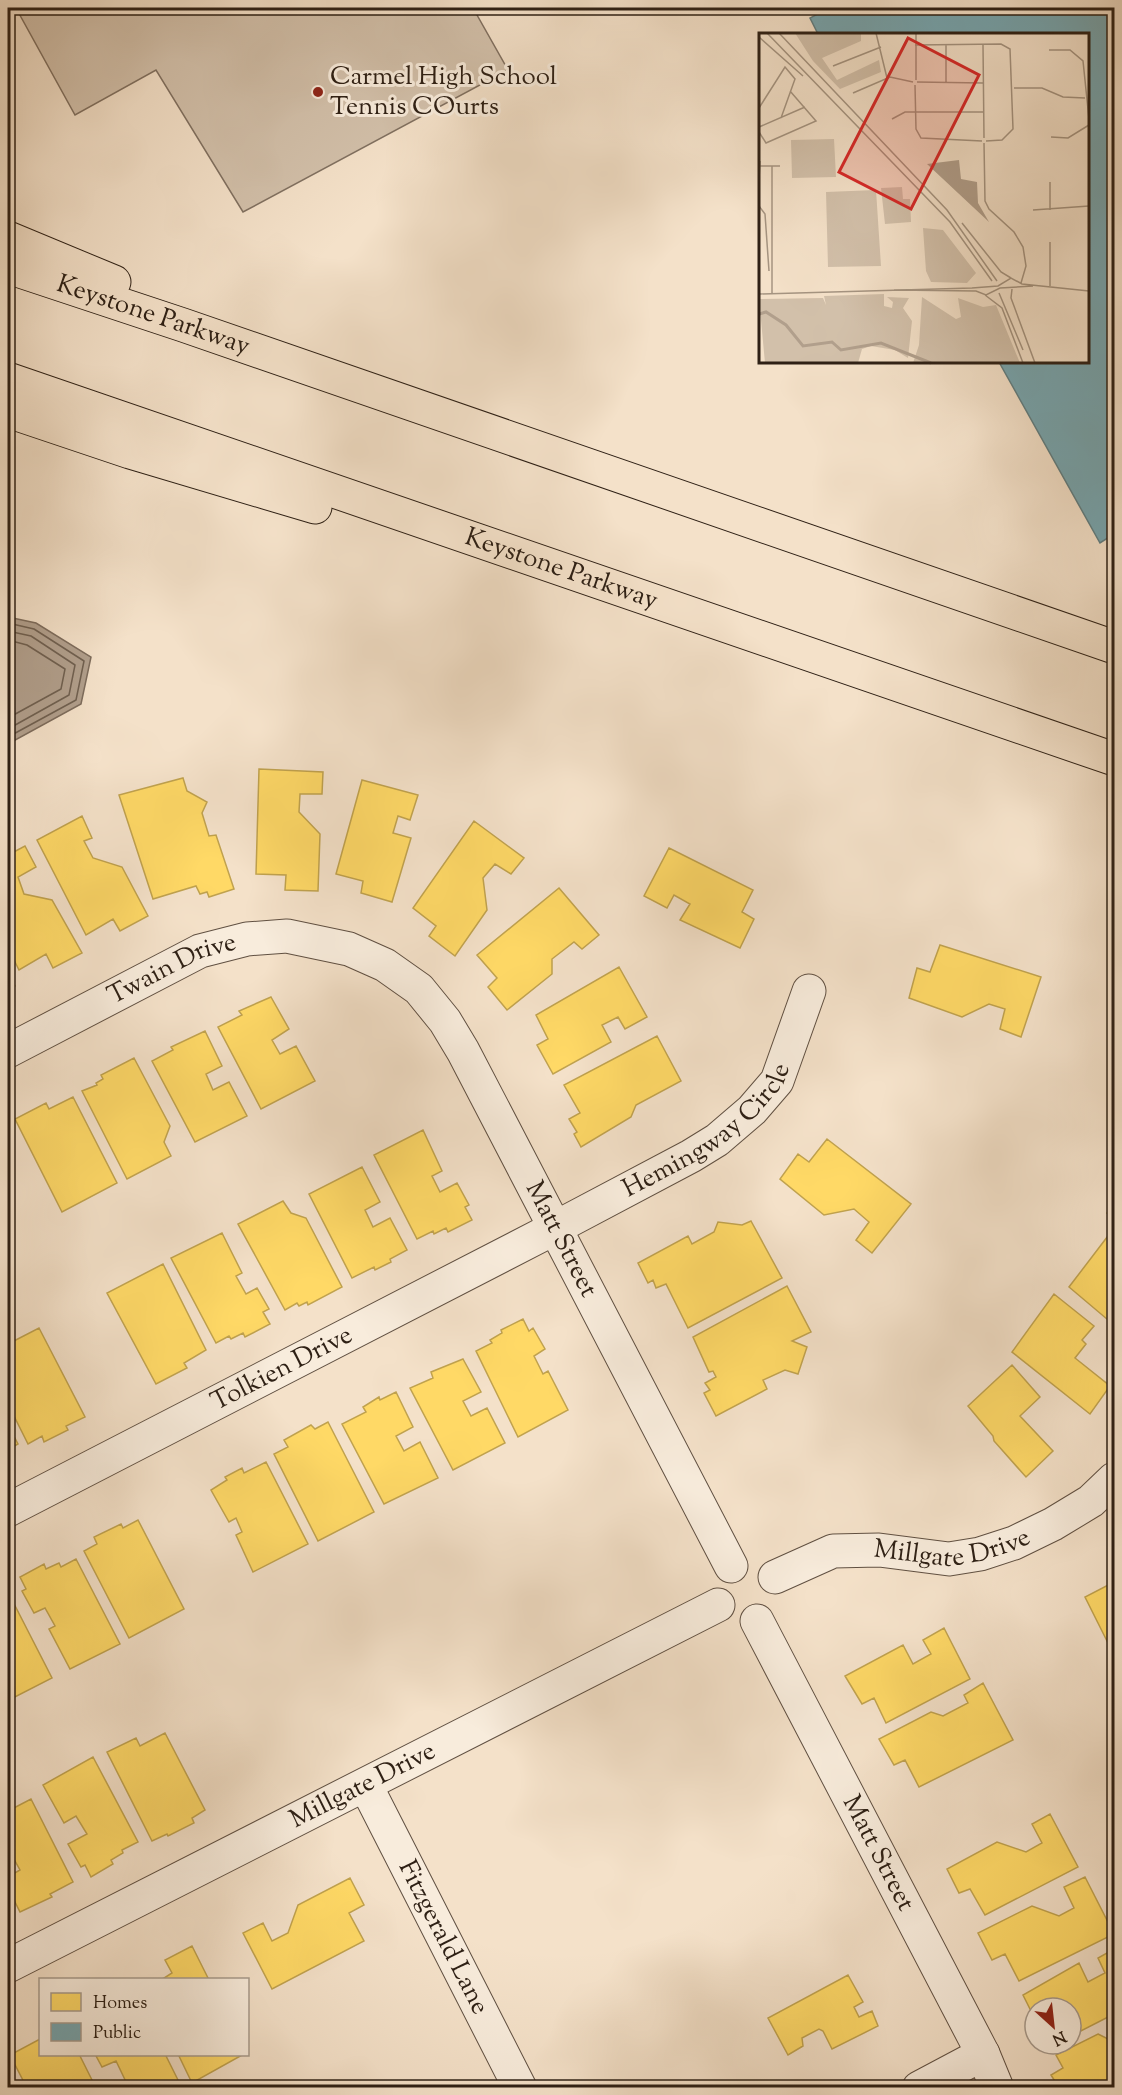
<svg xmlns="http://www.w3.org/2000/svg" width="1122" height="2095" font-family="'Sorts Mill Goudy',serif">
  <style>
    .green { fill: #d2c0aa; stroke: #807060; stroke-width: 1.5 }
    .water { fill: #b19f8c; stroke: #7d6c5c; stroke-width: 1.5 }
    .homes { fill: #ffd966; stroke: #c0a24e; stroke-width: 1.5 }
    .public { fill: #76a5af; stroke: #607d81; stroke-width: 1.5 }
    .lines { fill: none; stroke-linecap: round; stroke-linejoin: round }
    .shore { stroke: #706050; stroke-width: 1.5 }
    .minor-casing { stroke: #605042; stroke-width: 35 }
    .highway-casing { stroke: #2e2015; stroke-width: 35 }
    .minor { stroke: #f8ecdc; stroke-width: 33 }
    .highway { stroke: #f4e1c9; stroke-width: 33 }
    .poi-dot { fill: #8f2418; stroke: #f8ecdc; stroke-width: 2 }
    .labels { text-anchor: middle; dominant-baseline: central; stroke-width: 6; stroke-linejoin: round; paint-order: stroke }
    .poi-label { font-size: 26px; fill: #2e2015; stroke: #f8ecdc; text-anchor: start }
    .street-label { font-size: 26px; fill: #2e2015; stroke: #f8ecdc }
    .inset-river { fill: none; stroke: #b19f8c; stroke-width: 3 }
    .inset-road { fill: none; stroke: #a59481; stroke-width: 1.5 }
    .view { fill: #d62828; fill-opacity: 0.15; stroke: #d62828; stroke-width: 3 }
    .inset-edge { fill: none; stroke: #2e2015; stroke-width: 3 }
  </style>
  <rect width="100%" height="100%" fill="#f4e1c9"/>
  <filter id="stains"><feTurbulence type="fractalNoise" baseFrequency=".00333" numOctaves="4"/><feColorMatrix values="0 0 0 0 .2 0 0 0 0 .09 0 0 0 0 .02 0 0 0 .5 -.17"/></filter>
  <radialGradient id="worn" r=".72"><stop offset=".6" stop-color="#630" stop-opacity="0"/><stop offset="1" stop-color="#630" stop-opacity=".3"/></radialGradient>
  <path class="green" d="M16,8H473L508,70L243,212L156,70L75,115Z"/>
  <path class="water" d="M8,617L36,623L91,657L81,704L8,744Z"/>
  <path class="homes" d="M259,769L323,772L322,794H300L299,812L320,834L318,891L285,890L286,875L256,874Z
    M183,778L187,791L207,802L202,813L209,836L216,835L234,889L209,897L207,892L200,894L196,886L153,899L119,795Z
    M362,780L418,795L410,820L398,816L393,833L411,838L392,902L361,893L363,881L336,874Z
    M82,816L92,838L84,841L93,858L122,867L148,916L120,931L113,919L86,935L37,840Z
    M474,821L524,858L511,874L495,864L483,878L487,910L455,956L429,936L436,926L413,908Z
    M25,846L36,867L18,877L24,894L52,900L82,953L53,968L46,954L19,970L8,948V855Z
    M669,848L753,890L742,912L754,919L740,948L680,920L690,904L674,895L667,908L644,896Z
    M559,888L599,935L582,949L574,942L552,959V974L507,1010L488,987L497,978L477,955Z
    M940,945L1041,977L1021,1037L1000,1029L1005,1009L989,1004L962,1017L909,998L917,968L930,972Z
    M619,967L647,1017L625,1029L618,1017L602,1025L611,1042L553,1074L537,1045L548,1039L536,1015Z
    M8,972L15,986L8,990Z
    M271,997L289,1029L272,1040L280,1054L296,1046L315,1081L261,1109L218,1027L242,1015L239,1011Z
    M205,1031L222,1066L206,1074L213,1090L229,1082L247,1116L195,1142L152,1061L173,1050L171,1047Z
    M657,1036L681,1081L636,1105L631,1117L581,1147L574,1134L577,1132L569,1119L580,1113L564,1085Z
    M134,1058L170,1126L164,1142L171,1156L127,1179L82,1091L97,1085L96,1083L103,1079L101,1075Z
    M73,1097L117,1183L62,1212L15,1119L46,1103L49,1109Z
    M423,1130L442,1171L432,1176L440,1192L457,1183L469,1205L465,1207L472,1220L448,1232L446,1228L434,1234L433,1231L417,1239L374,1155Z
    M827,1139L911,1204L872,1253L856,1240L869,1222L854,1209L824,1215L780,1179L798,1154L809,1162Z
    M362,1167L380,1202L365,1210L373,1227L390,1218L407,1250L390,1259L391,1262L375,1270L374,1267L352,1278L309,1194Z
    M283,1201L291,1213L306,1218L342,1287L308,1305L307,1302L299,1306L297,1303L285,1310L238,1224Z
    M1114,1202V1219L1107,1213Z
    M751,1221L782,1278L688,1328L666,1284L656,1288L653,1280L648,1283L638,1263L688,1236L692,1244L714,1232L718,1222L742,1225Z
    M1111,1232L1114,1235V1325L1069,1287Z
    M222,1233L242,1273L236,1276L246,1294L257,1288L269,1309L263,1312L270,1324L245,1337L243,1333L231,1339L229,1336L216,1343L171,1258Z
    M163,1264L206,1350L184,1363L187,1368L156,1384L107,1293Z
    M787,1286L811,1332L792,1341L807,1347L798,1374L785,1370L763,1380L767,1389L716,1416L704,1393L710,1390L705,1383L716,1377L713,1371L709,1372L693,1337Z
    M1054,1294L1094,1326L1082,1340L1086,1344L1075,1358L1110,1386L1090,1414L1012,1352Z
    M523,1319L529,1331L533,1328L545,1349L534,1356L543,1374L548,1371L568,1410L518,1437L476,1351L492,1343L490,1340L502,1333L501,1330Z
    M39,1328L85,1417L66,1426L68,1430L44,1442L42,1436L28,1444L8,1404V1344Z
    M463,1359L481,1392L463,1401L471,1416L487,1408L505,1443L453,1470L410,1388L433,1378L431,1372Z
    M1012,1365L1040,1397L1020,1416L1053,1451L1026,1477L994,1441L993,1436L968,1406Z
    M396,1392L413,1427L396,1436L404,1451L420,1442L438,1478L384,1504L342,1424L366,1412L363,1407L379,1397L380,1400Z
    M328,1422L374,1512L318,1541L274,1454L288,1447L284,1440L311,1425L315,1429Z
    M8,1425L18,1444L8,1450Z
    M266,1462L308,1544L253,1572L236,1535L242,1532L236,1518L229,1522L211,1490L227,1480L225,1477L242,1468L244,1473Z
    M138,1520L184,1609L129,1638L84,1551L97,1544L94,1537L121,1524L123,1528Z
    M76,1559L120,1644L70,1669L49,1629L55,1626L45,1608L34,1613L22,1591L26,1589L20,1577L44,1564L46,1569L59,1563L61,1567Z
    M1114,1582V1655L1085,1597Z
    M8,1592L52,1678L9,1700L8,1698Z
    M944,1628L970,1679L886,1723L874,1698L862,1704L845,1676L903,1645L913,1664L931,1654L923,1640Z
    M983,1683L1013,1740L919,1787L905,1760L894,1765L879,1739L931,1712L943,1716L968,1703L964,1695Z
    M165,1733L205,1810L192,1818L194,1823L168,1836L167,1834L152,1841L107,1752L136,1738L140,1746Z
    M93,1757L138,1842L122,1850L123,1853L111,1860L113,1864L91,1877L85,1865L81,1867L68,1844L87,1834L76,1816L64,1823L43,1785Z
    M31,1799L73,1882L50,1894L52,1897L20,1912L8,1888V1877L20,1870L11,1854L8,1855V1811Z
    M1050,1814L1078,1867L985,1915L970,1889L959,1893L947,1869L997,1842L1026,1852L1042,1843L1032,1824Z
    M1085,1877L1114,1934L1019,1981L1005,1954L992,1960L978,1933L1032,1906L1059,1916L1074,1908L1064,1887Z
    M350,1878L364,1905L349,1913L364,1941L272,1989L243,1933L263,1923L272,1941L288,1933L298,1905Z
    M192,1946L209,1980H161L172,1973L165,1960Z
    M1114,1949V2014L1071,2036V2008H1035V2019L1023,1995L1079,1963L1088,1982L1105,1973L1098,1958Z
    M848,1975L863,2002L854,2007L859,2017L872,2011L878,2026L832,2049L823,2031L819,2029L802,2038L803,2046L788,2055L768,2018Z
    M1098,2034L1110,2040L1114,2038V2088H1059L1051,2075L1063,2068L1056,2055Z
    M40,2039V2054H79L96,2088H27L10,2055Z
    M95,2054H165L181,2086L129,2088L116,2061L102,2067Z
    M178,2054H244L192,2083Z"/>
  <path class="public" d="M829,8H1114V534L1100,543L999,362H1088V34H818L810,18Z"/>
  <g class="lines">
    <path class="shore" d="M8,623L34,629L84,661L76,700L8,737
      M8,631L31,636L75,665L69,695L8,729
      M8,640L27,645L65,669L61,689L8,718"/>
    <g class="minor-casing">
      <g id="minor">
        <path id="s1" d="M8,1051L200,951L247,939L287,936L349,949L385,965L419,989L445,1021L463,1051L731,1566"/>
        <path id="s2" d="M8,1510L555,1228L691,1156L717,1140L752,1110L777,1081L809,991"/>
        <path id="s3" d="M775,1577L833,1551L879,1550L949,1559L980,1554L1014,1543L1053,1524L1091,1501L1114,1479"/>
        <path id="s4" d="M757,1621L983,2054L997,2088"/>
        <path id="s5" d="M366,1786L520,2088"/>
        <path id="s6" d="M8,1966L718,1605"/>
        <path d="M919,2088L983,2054"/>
      </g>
    </g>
    <g class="highway-casing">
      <g id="highway">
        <path d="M8,238L114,282"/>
        <path id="s7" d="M8,267L183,325L1114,647"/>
        <path id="s8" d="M8,379L1114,759"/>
        <path d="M8,411L130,452L315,507"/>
      </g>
    </g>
    <use href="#minor" class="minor"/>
    <use href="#highway" class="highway"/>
  </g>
  <circle class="poi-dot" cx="318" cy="92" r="6"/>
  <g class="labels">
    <g class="poi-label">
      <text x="330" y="77">Carmel High School<tspan x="330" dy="30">Tennis COurts</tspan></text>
    </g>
    <g class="street-label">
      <text stroke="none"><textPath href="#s7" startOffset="153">Keystone Parkway</textPath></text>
      <text stroke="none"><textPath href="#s8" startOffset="585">Keystone Parkway</textPath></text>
      <text stroke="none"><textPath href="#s1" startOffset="184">Twain Drive</textPath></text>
      <text stroke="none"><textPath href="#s2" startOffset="798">Hemingway Circle</textPath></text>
      <text stroke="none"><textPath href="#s1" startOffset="738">Matt Street</textPath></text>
      <text stroke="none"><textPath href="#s2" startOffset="308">Tolkien Drive</textPath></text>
      <text stroke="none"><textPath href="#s3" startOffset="184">Millgate Drive</textPath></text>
      <text stroke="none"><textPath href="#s6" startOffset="398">Millgate Drive</textPath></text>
      <text stroke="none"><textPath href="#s4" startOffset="262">Matt Street</textPath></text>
      <text stroke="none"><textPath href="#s5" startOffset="170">Fitzgerald Lane</textPath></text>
    </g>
  </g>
  <g transform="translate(759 33)">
    <rect width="330" height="330" fill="#f4e1c9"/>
    <path d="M36,0H102V8L63,25L78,47L120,27L122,39L81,56L54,28ZM75,106L77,144L33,145L32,107ZM143,154L144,166H151L152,189L126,191L122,155ZM117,157L122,233L69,234L67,159ZM164,195L184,197L217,240L208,250L172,249L167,238ZM125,261V273L133,275L134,269L128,264L150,265L144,275L153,288L149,325L136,317L112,313L103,316L99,330H6L0,266L64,265L67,272L65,263ZM163,264L197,286L202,284L199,265L224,274L237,272L261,330H154L160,312Z" fill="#d2c0aa"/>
    <path d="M200,127L202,146L218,149L219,170L230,189L168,131Z" fill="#b19f8c"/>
    <path class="inset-river" d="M0,281L7,279L27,292L44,313L73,309L82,317L122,310L172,330"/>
    <path class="inset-road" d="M8,0L191,189L233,248M20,0L188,177L238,248M117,0L128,45M0,4L44,43M156,12L242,11L251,16L254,96L243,107L227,108M187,12V49M224,12L225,105M290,17H311L324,28L330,86M74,33L122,14M157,47V0M158,49L224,50M156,52L157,96L162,105L223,108M255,55H283L304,64L326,65M94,60L131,44L154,49M0,75L26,34L36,46L22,85M133,86L146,79H225M0,94L46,74M0,99L7,110L57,88L31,58M292,104L309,105L330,92M225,110L226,168L230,176L255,199L264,214L267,233L262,250M1,133H21M0,146L1,128M291,149V177M0,173L6,181L10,238M274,177L330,173M203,190L242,239L252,245M291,209V253M253,256L252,265L276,330M135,257L217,258L227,262L241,255L274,253M13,260V133M240,260L264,317M0,261L213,255L239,253L252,245L263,251L330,258M226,262L243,275L264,330"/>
    <path class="view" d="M149,5L220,42L152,176L80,139Z"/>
    <rect width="330" height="330" class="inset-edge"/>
  </g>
  <rect width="1122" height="2095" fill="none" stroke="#f4e1c9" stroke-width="30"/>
  <rect x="9" y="9" width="1104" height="2077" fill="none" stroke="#2e2015" stroke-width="3"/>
  <rect x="15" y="15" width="1092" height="2065" fill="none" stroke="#2e2015" stroke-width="1.5"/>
  <rect x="39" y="1978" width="210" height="78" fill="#f8ecdc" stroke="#a79a8c" stroke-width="1.5"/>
  <rect x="51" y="1993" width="30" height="18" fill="#ffd966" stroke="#a79a8c" stroke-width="1.5"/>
  <text x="93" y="2008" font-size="18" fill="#2e2015">Homes</text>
  <rect x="51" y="2023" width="30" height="18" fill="#76a5af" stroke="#a79a8c" stroke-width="1.5"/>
  <text x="93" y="2038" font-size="18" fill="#2e2015">Public</text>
  <g transform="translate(1053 2026) rotate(153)"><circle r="28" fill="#f8ecdc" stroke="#a79a8c" stroke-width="1.5"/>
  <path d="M0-4.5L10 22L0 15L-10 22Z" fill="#8f2418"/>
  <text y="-9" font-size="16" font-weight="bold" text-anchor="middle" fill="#2e2015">N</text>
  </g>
  <rect width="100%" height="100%" filter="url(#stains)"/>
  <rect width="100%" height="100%" fill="url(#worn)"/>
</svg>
